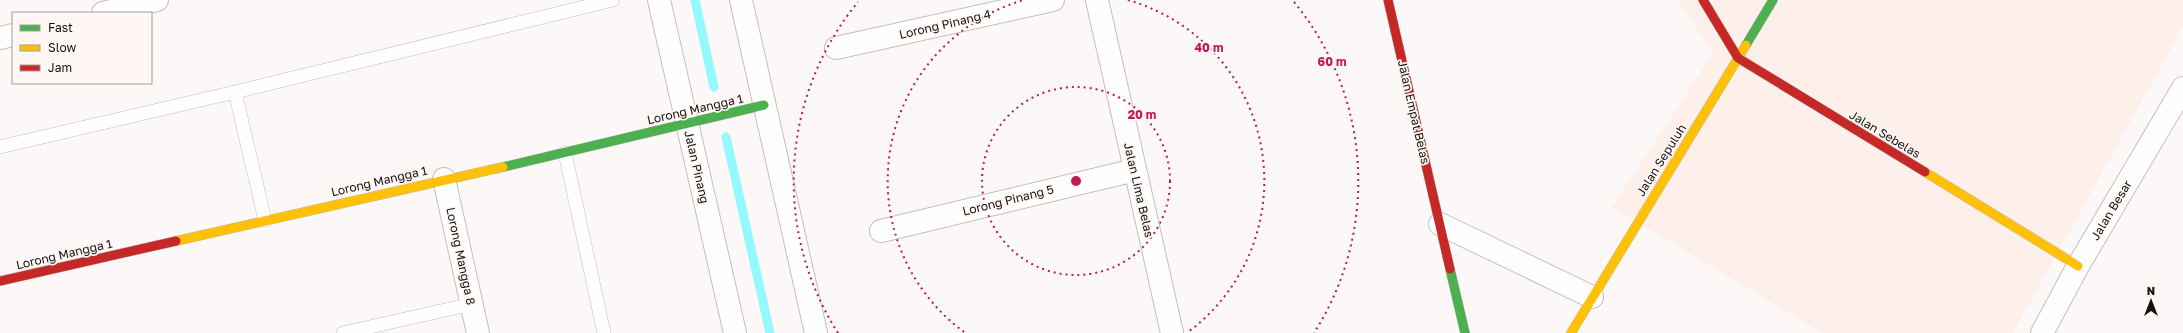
<svg xmlns="http://www.w3.org/2000/svg" width="2183" height="333" font-family="'Golos Text',sans-serif">
  <style>
    .built { fill: #fdefe9 }
    .lines { fill: none; stroke-linecap: round; stroke-linejoin: round }
    .stream { stroke: #94f8fc; stroke-width: 9 }
    .lane-casing { stroke: #c3bfbd; stroke-width: 14 }
    .street-casing { stroke: #c3bfbd; stroke-width: 24 }
    .fast-casing { stroke: #c3bfbd; stroke-width: 10 }
    .slow-casing { stroke: #c3bfbd; stroke-width: 10 }
    .jam-casing { stroke: #c3bfbd; stroke-width: 10 }
    .lane { stroke: #fffefe; stroke-width: 13 }
    .street { stroke: #fffefe; stroke-width: 22 }
    .fast { stroke: #4caf50; stroke-width: 9 }
    .slow { stroke: #ffc107; stroke-width: 9 }
    .jam { stroke: #c62828; stroke-width: 9 }
    .ring { fill: none; stroke: #c2185b; stroke-width: 2; stroke-dasharray: 2 4 }
    .labels { text-anchor: middle; dominant-baseline: central; stroke-width: 3.5; stroke-linejoin: round; paint-order: stroke }
    .street-label { font-size: 12px; fill: #16110e; stroke: #fff7f4 }
    .centre { fill: #c2185b; stroke: #fff7f4; stroke-width: 2 }
    .ring-label { font-size: 12px; text-anchor: middle; font-weight: bold; fill: #c2185b; stroke: #fff7f4; stroke-width: 3.5; stroke-linejoin: round; paint-order: stroke }
  </style>
  <rect width="100%" height="100%" fill="#fcf8f7"/>
  <path class="built" d="M1677,0H2183V27L2013,333H1822L1612,207L1713,53Z"/>
  <g class="lines">
    <path class="stream" d="M695,0L714,87
      M726,137L770,333"/>
    <g class="lane-casing">
      <path id="lane" d="M235,92L265,220
        M0,147L235,92L613,0
        M565,153L604,333
        M343,333L472,304"/>
    </g>
    <g class="street-casing">
      <path id="street" d="M659,0L735,333
        M741,0L816,333
        M1097,0L1172,333
        M103,13L157,0
        M0,38L13,35
        M836,48L1053,0
        M444,179L478,333
        M1440,224L1592,297
        M881,231L1135,170
        M2042,333L2078,266L2183,88"/>
    </g>
    <g class="fast-casing">
      <path id="fast" d="M1746,45L1773,0
        M503,167L764,105
        M1450,269L1465,333"/>
    </g>
    <g class="slow-casing">
      <path id="slow" d="M1925,172L2078,266
        M176,241L503,167
        M1571,333L1746,45"/>
    </g>
    <g class="jam-casing">
      <path id="jam" d="M1388,0L1450,269
        M1703,0L1738,58L1925,172
        M0,281L176,241"/>
    </g>
    <use href="#lane" class="lane"/>
    <use href="#street" class="street"/>
    <use href="#fast" class="fast"/>
    <use href="#slow" class="slow"/>
    <use href="#jam" class="jam"/>
  </g>
  <g class="ring">
    <circle cx="1076" cy="181" r="94"/>
    <path d="M964 332A188 188 0 0 1 1024 0M1128 0A188 188 0 0 1 1188 332"/>
    <path d="M838 333A282 282 0 0 1 858 2M1294 2A282 282 0 0 1 1314 333"/>
  </g>
  <g class="labels">
    <g class="street-label">
      <text transform="translate(945 24) rotate(-13)">Lorong Pinang 4</text>
      <text transform="translate(695 109) rotate(-13)">Lorong Mangga 1</text>
      <text transform="translate(1414 112) rotate(77)">Jalan Empat Belas</text>
      <text transform="translate(1885 134) rotate(31)">Jalan Sebelas</text>
      <text transform="translate(1661 160) rotate(-58)">Jalan Sepuluh</text>
      <text transform="translate(697 167) rotate(77)">Jalan Pinang</text>
      <text transform="translate(379 181) rotate(-13)">Lorong Mangga 1</text>
      <text transform="translate(1139 190) rotate(77)">Jalan Lima Belas</text>
      <text transform="translate(1008 200) rotate(-14)">Lorong Pinang 5</text>
      <text transform="translate(2111 210) rotate(-59)">Jalan Besar</text>
      <text transform="translate(64 254) rotate(-13)">Lorong Mangga 1</text>
      <text transform="translate(461 256) rotate(78)">Lorong Mangga 8</text>
    </g>
  </g>
  <circle cx="1076" cy="181" r="6" class="centre"/>
  <g class="ring-label">
    <text x="1209" y="52">40 m</text>
    <text x="1332" y="66">60 m</text>
    <text x="1142" y="119">20 m</text>
  </g>
  <rect x="12" y="12" width="140" height="72" fill="#fff7f4" stroke="#a29b98"/>
  <rect x="20" y="25" width="20" height="6" fill="#4caf50" stroke="#a29b98"/>
  <text x="48" y="32" font-size="12" fill="#16110e">Fast</text>
  <rect x="20" y="45" width="20" height="6" fill="#ffc107" stroke="#a29b98"/>
  <text x="48" y="52" font-size="12" fill="#16110e">Slow</text>
  <rect x="20" y="65" width="20" height="6" fill="#c62828" stroke="#a29b98"/>
  <text x="48" y="72" font-size="12" fill="#16110e">Jam</text>
  <g transform="translate(2151 301)" stroke="#fff7f4" stroke-width="3" paint-order="stroke">
  <path d="M0-3L7 15L0 10L-7 15Z" fill="#16110e"/>
  <text y="-6" font-size="11" font-weight="bold" text-anchor="middle" fill="#16110e">N</text>
  </g>
</svg>
